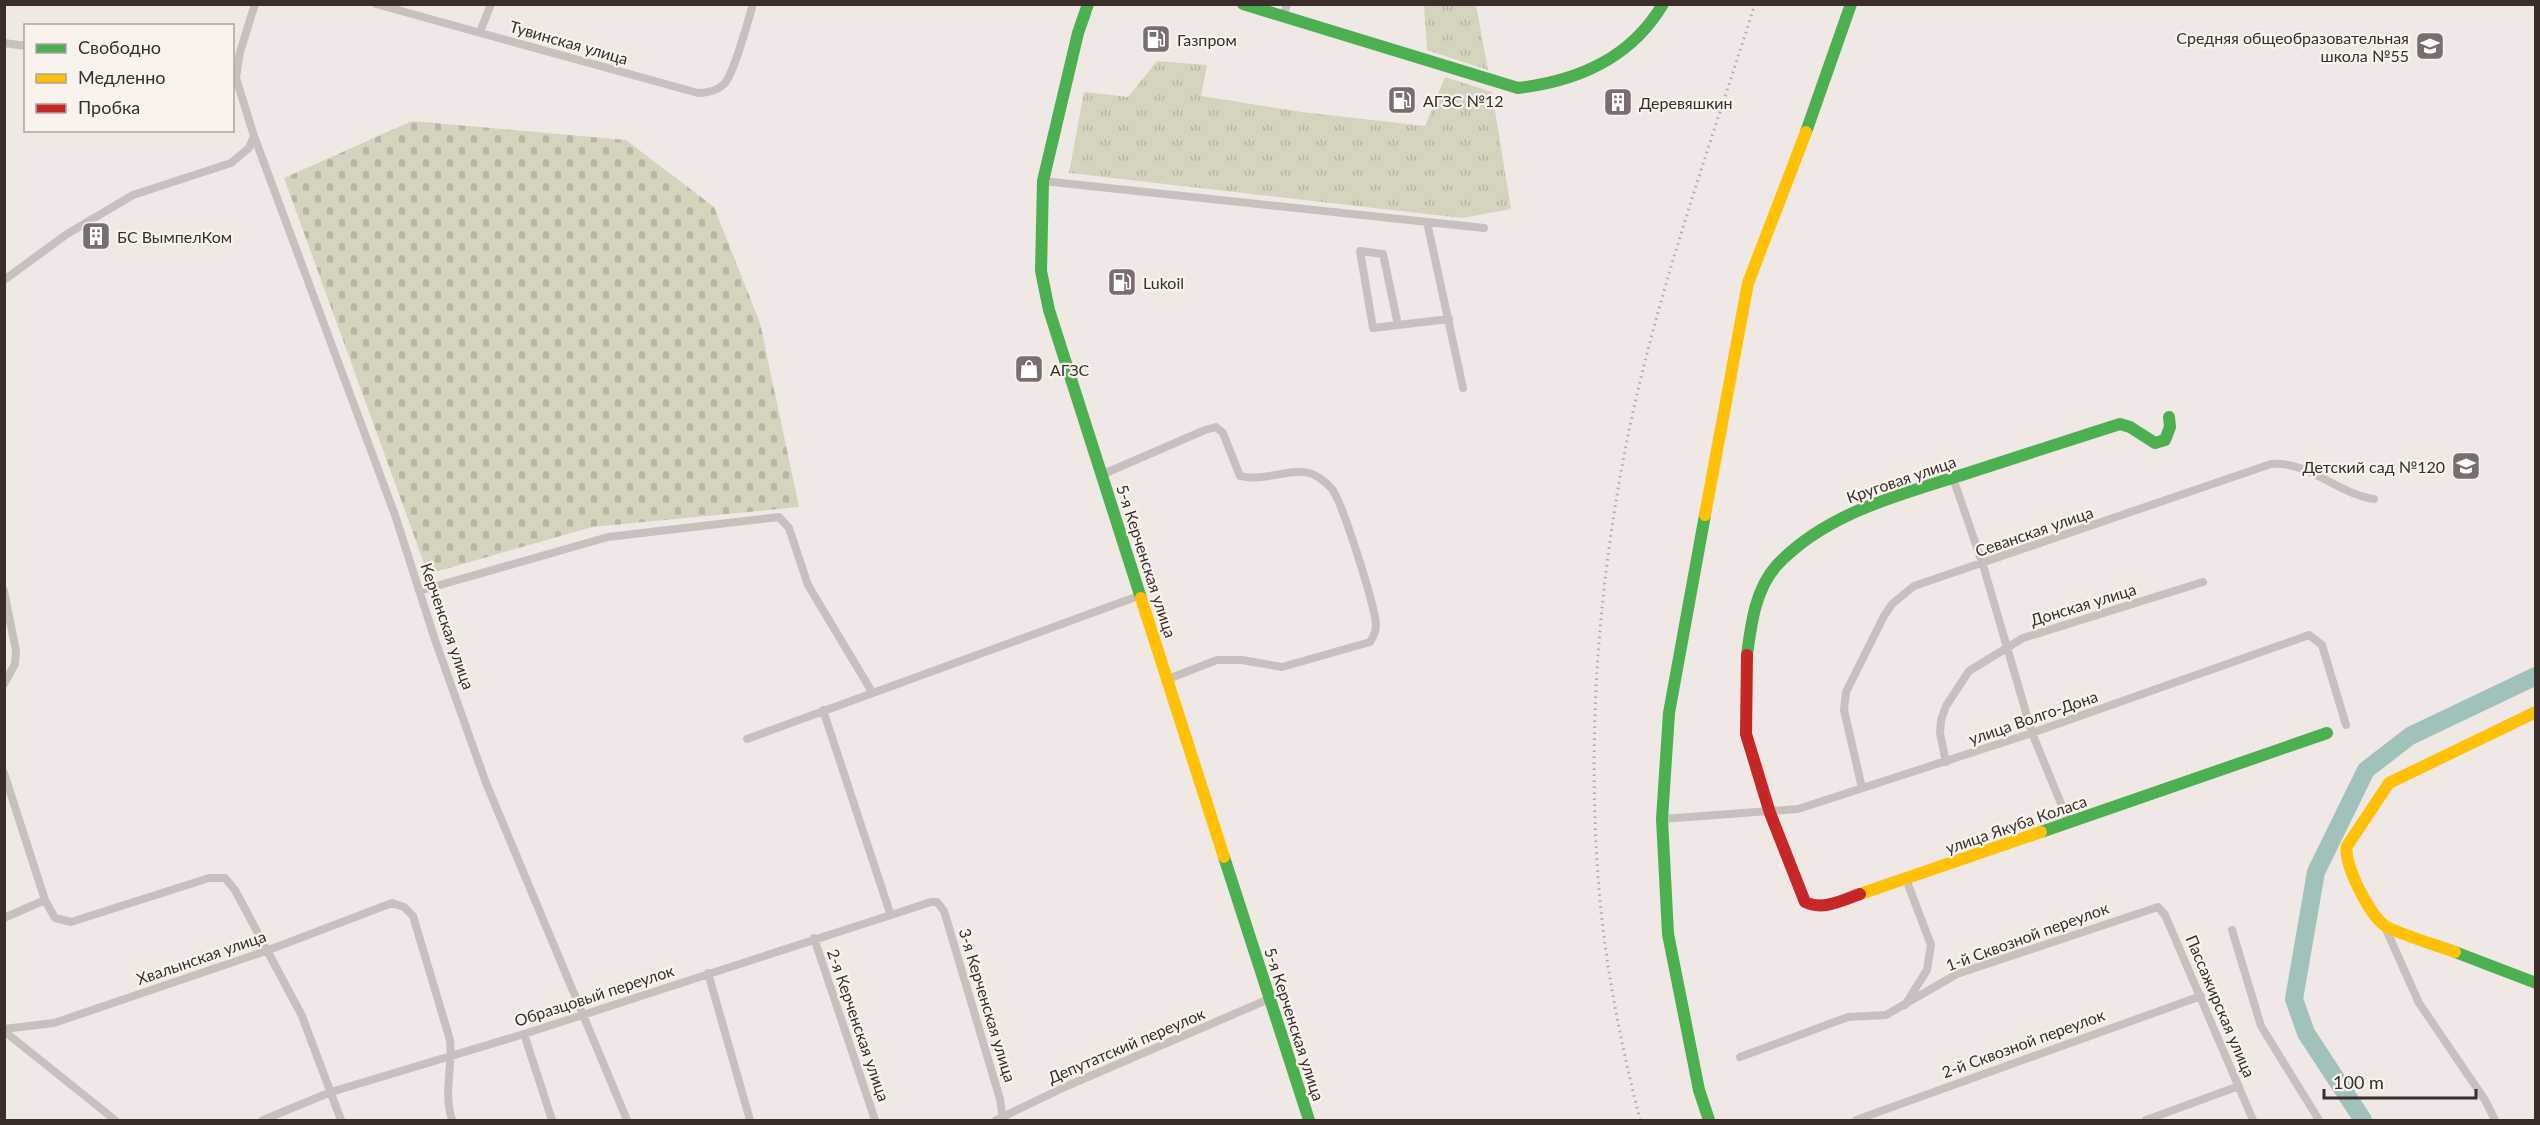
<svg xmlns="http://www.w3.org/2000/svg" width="2540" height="1125" font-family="Lato,sans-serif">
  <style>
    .grass { fill: url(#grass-tufts) }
    .cemetery { fill: url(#cemetery-stones) }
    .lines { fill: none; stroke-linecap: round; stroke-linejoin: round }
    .river { stroke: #a0c2bb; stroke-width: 18 }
    .street { stroke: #c8c0bd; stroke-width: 8 }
    .fast { stroke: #4caf50; stroke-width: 12 }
    .slow { stroke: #ffc107; stroke-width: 12 }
    .jam { stroke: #c62828; stroke-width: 12 }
    .rail { stroke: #b0aaa7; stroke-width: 3; stroke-dasharray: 1.5 4.5; stroke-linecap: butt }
    .labels { text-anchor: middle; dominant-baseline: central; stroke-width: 4.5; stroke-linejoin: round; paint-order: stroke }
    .poi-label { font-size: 16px; fill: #3a2d2a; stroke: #faf2ec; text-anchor: start }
    .street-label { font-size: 16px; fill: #3a2d2a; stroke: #faf2ec }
  </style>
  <defs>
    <pattern id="grass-tufts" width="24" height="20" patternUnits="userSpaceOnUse" patternTransform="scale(1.5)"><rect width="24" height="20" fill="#d4d4be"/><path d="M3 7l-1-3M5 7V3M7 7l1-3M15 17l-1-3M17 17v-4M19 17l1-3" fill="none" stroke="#b7b6a3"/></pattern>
    <pattern id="cemetery-stones" width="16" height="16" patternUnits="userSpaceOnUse" patternTransform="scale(1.5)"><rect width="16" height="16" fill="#d4d4be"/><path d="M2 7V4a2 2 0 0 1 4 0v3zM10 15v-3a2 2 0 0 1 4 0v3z" fill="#b7b6a3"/></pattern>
  </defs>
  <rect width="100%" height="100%" fill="#efe8e4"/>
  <path class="grass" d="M1424,5H1476L1488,70L1427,50Z
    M1157,61L1207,65L1201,96L1302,112L1425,126L1445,77L1492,92L1511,209L1462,218L1069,173L1084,92L1128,97Z"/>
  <path class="cemetery" d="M412,121L626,140L714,207L760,323L799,507L592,527L428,574L284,178Z"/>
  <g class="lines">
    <path class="river" d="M2363,1120L2306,1033L2294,999L2316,872L2366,770L2410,736L2536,676"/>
    <path class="street" d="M376,4L698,93C707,93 717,91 724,84C734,74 748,21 753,4
      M1283,17L1287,4
      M480,32L491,4
      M4,43L26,46
      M254,136L395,515L435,640L486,783L627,1120
      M1043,181L1484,228
      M1427,222L1463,388
      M4,280L67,234L133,195L231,163L249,148L254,136L236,78L240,52L255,4
      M1398,325L1383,254L1360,251L1373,328L1449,319
      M1101,475L1205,430L1216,427L1223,433L1240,476C1262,482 1290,468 1309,473C1317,475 1327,483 1332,489C1343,504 1375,606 1376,625C1376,632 1374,636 1370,642L1282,667L1242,660H1217L1168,679
      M1953,478L1983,565L2032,733L2069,823
      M4,591L16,651L15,664L4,684
      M419,591L608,537L779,517L789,528L808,585L872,692
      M823,710L890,913
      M747,739L1141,595
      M1946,762L1940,733L1941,720L1946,706L1969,671L2023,638L2203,582
      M4,773L45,900L4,918
      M1862,788L1844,710L1846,692L1884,616L1892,604L1914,586L2271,464C2309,461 2338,494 2374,499
      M1662,819L1798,809L2032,733L2309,635L2322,645L2346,725
      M45,900L55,918L71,922L209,878H225L235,890L302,1016L341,1120
      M2384,925L2419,1003L2485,1100L2495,1120
      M2232,930L2261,1026L2319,1120
      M814,938L875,1120
      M708,973L750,1120
      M1905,1005L1927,970L1931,945L1906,879
      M4,1029L54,1023L266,951L392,903L404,907L413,916L450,1040C453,1068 443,1092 452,1120
      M4,1031L115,1120
      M524,1034L552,1120
      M1740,1057L1848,1017L1886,1015L1957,974L2158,907L2165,915L2253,1120
      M263,1120L331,1092L524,1034L931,902H937L944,911L1000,1099L1003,1120
      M996,1120L1067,1086L1269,999
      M1856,1120L2201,996
      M2146,1120L2239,1086"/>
    <path class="fast" d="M1088,4L1078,33L1043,181L1041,271L1049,310L1141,598
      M1243,4L1518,88C1579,81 1631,58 1663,4
      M1806,132L1851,4
      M1705,515L1669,713L1662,819L1668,934L1699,1090L1709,1120
      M1747,655C1751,625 1755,589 1777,565C1827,512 1900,495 1968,473C2018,457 2069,440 2120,424L2130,427L2155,443L2165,440L2170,427L2169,417
      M2041,832L2327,733
      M1224,857L1309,1120
      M2455,952L2536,983"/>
    <path class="slow" d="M1705,515L1748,283L1806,132
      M1141,598L1224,857
      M1860,894L2041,832
      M2455,952C2439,946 2395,933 2384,925C2369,914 2343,863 2347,846L2389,783L2536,712"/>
    <path class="jam" d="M1747,655L1746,734L1770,813L1805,902C1823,911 1842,900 1860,894"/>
    <path class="rail" d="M1640,1120C1622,1048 1607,975 1600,901C1587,754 1596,606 1623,461C1652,306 1707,155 1755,4"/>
  </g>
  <defs>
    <g id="fuel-square" transform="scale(1.5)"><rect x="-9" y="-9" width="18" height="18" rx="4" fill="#796e6b" stroke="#faf2ec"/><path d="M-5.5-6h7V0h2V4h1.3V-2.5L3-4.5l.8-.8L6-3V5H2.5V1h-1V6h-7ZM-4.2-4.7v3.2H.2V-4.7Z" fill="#fff"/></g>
    <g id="school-square" transform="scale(1.5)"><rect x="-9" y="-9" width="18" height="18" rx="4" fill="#796e6b" stroke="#faf2ec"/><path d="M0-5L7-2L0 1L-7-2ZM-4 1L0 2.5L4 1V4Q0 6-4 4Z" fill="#fff"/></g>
    <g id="building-square" transform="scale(1.5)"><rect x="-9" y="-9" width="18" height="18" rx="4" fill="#796e6b" stroke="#faf2ec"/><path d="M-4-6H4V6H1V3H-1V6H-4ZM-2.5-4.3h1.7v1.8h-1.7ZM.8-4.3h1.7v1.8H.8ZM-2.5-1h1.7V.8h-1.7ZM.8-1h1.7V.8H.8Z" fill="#fff"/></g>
    <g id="shop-square" transform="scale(1.5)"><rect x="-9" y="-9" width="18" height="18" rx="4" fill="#796e6b" stroke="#faf2ec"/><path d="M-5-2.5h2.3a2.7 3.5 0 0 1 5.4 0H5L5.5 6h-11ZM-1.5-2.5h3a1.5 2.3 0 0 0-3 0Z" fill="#fff"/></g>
  </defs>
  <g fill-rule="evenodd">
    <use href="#fuel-square" x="1156" y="39"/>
    <use href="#school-square" x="2430" y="46"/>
    <use href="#fuel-square" x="1402" y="100"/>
    <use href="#building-square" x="1618" y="102"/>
    <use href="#building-square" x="96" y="236"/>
    <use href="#fuel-square" x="1122" y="282"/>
    <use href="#shop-square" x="1029" y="369"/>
    <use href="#school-square" x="2466" y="466"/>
  </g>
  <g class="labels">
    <g class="poi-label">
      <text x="2409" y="37" text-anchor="end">Средняя общеобразовательная<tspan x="2409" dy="18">школа №55</tspan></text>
      <text x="1177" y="39">Газпром</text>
      <text x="1423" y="100">АГЗС №12</text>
      <text x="1639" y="102">Деревяшкин</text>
      <text x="117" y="236">БС ВымпелКом</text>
      <text x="1143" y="282">Lukoil</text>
      <text x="1050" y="369">АГЗС</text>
      <text x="2445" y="466" text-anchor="end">Детский сад №120</text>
    </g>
    <g class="street-label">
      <text transform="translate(569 42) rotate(16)">Тувинская улица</text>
      <text transform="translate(1901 479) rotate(-19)">Круговая улица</text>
      <text transform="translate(2034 531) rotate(-19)">Севанская улица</text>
      <text transform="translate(1147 561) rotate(72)">5-я Керченская улица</text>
      <text transform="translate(2083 604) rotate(-17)">Донская улица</text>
      <text transform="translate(448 626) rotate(71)">Керченская улица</text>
      <text transform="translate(2033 717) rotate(-19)">улица Волго-Дона</text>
      <text transform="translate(2016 824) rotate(-19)">улица Якуба Коласа</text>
      <text transform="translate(2027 936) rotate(-20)">1-й Сквозной переулок</text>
      <text transform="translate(201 957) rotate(-19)">Хвалынская улица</text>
      <text transform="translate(594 995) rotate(-18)">Образцовый переулок</text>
      <text transform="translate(988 1005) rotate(73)">3-я Керченская улица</text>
      <text transform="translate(2221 1006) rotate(67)">Пассажирская улица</text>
      <text transform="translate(1295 1024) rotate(72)">5-я Керченская улица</text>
      <text transform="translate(859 1025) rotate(71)">2-я Керченская улица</text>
      <text transform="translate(2023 1043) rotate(-20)">2-й Сквозной переулок</text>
      <text transform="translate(1126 1045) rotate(-23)">Депутатский переулок</text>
    </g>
  </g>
  <rect width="2540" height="1125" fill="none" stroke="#3a2d2a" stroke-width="12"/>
  <rect x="24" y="24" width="210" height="108" fill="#faf2ec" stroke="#ada39e" stroke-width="1.5"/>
  <rect x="36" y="44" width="30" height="9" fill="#4caf50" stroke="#ada39e" stroke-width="1.5"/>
  <text x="78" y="54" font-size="18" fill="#3a2d2a">Свободно</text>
  <rect x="36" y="74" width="30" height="9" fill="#ffc107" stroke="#ada39e" stroke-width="1.5"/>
  <text x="78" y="84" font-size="18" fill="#3a2d2a">Медленно</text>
  <rect x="36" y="104" width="30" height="9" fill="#c62828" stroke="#ada39e" stroke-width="1.5"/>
  <text x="78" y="114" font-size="18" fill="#3a2d2a">Пробка</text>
  <path d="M2324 1089v9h152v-9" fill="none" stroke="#3a2d2a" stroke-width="3"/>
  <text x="2333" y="1089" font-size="18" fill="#3a2d2a" stroke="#faf2ec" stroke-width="4.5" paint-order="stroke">100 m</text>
</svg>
